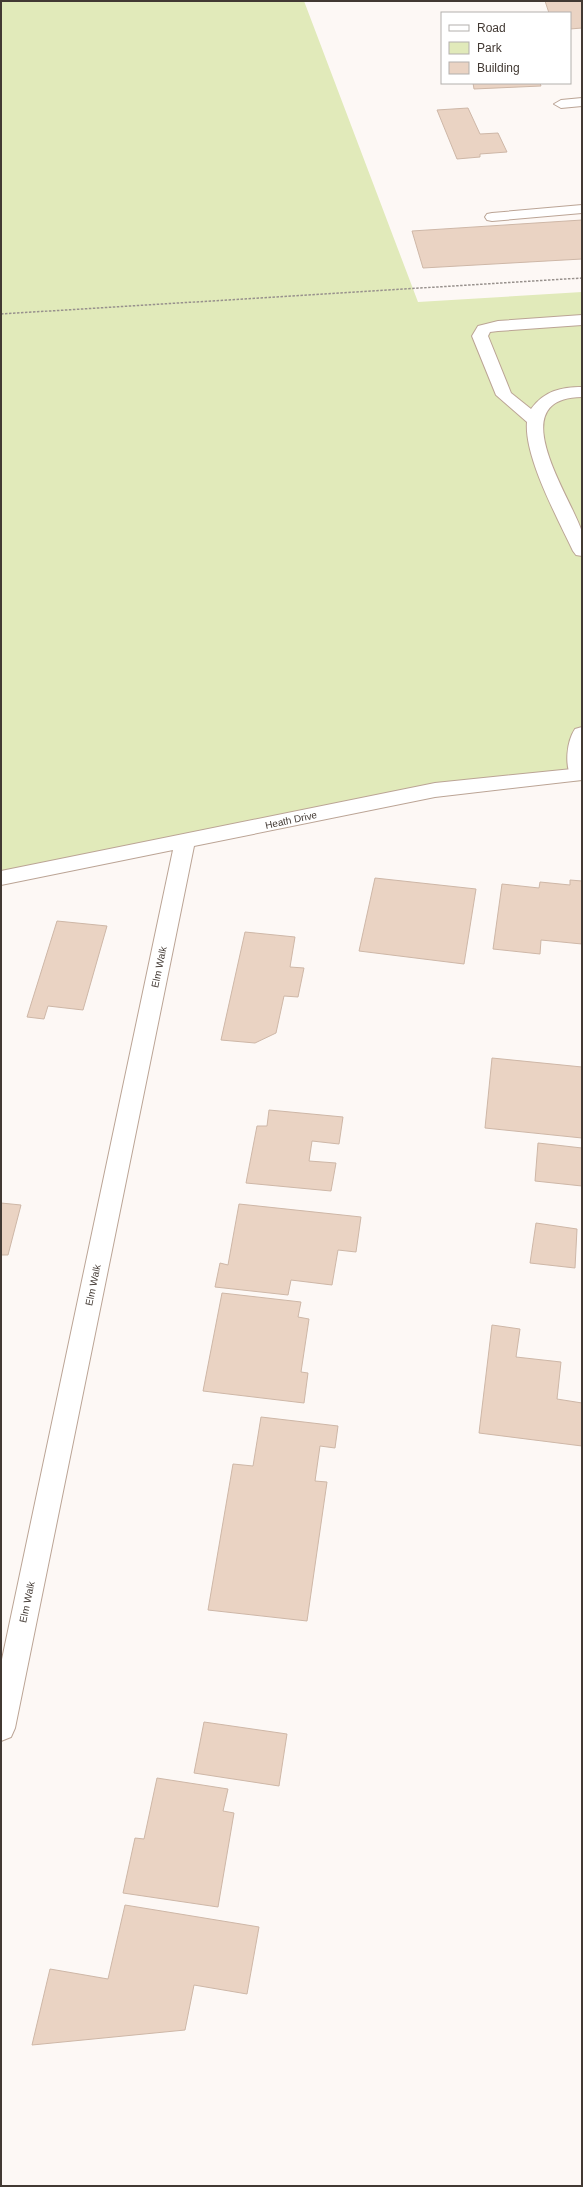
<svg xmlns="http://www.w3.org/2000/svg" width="583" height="2187" font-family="Helvetica,sans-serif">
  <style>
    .green { fill: #e1eaba }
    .building { fill: #ead3c3; stroke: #ceb7a7 }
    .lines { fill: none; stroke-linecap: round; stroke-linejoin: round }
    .lane-casing { stroke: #bba495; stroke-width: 2 }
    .street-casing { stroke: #bba495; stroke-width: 2 }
    .path { stroke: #98918d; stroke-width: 1.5; stroke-dasharray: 2.5 1.5; stroke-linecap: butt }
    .lane { fill: #fff; fill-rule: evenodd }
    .street { fill: #fff; fill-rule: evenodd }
    .labels { text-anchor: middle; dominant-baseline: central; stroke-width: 3; stroke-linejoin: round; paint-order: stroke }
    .street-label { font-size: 10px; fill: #423933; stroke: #fff }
  </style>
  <rect width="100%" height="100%" fill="#fdf8f5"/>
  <path class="green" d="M1,1H304L418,302L582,292V781L435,790L1,878Z"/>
  <path class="building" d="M545,1H582V28L570,29V13H549Z
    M473,83H540L541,86L474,89Z
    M468,108L480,134L498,133L507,152L480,154V157L457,159L437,110Z
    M582,220V259L423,268L412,231Z
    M375,878L476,889L464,964L359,951Z
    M570,880L582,881V944L541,940L540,954L493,949L502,884L539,888L540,882L570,885Z
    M57,921L107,926L83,1010L48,1006L44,1019L27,1017Z
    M245,932L295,937L290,967L304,968L298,997L284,996L276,1033L255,1043L221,1040Z
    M492,1058L582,1067V1138L485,1128Z
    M269,1110L343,1117L339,1144L312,1141L309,1161L336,1163L331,1191L246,1183L257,1126H267Z
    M538,1143L582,1148V1186L535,1181Z
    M1,1203L21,1205L8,1255H1Z
    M239,1204L361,1217L356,1252L338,1250L332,1285L291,1280L288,1295L215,1287L220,1263L228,1265Z
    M536,1223L577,1229L575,1268L530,1263Z
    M222,1293L301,1302L298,1317L309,1319L301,1372L308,1373L304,1403L203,1391Z
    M492,1325L520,1329L516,1357L561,1362L557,1399L582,1403V1446L479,1433Z
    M261,1417L338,1426L335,1448L320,1446L315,1481L327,1482L307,1621L208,1610L233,1464L253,1466Z
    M204,1722L287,1734L279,1786L194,1773Z
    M157,1778L228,1789L223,1811L234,1813L218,1907L123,1893L135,1838L144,1839Z
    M125,1905L259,1927L247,1994L194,1985L185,2030L32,2045L50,1969L108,1979Z"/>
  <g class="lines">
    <g class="lane-casing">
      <path id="lane" d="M582,98V106L561,108L554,104L561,100Z
        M582,205V213L492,221L487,220L485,217L487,214L492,213Z
        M582,315V325L498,331L490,332L488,336L511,393L531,409C544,391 561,387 582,387V397C501,398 570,495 582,532C583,539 582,549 582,556L576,555L573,551C558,519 524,457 527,422L496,395L472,336L478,326L498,321Z
        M582,727V780L572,779C564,765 567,741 575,729Z"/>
    </g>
    <g class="street-casing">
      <path id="street" d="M582,768V780L435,797L194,846L15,1728L11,1737L1,1741V1664L173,850L1,885V871L435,783Z"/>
    </g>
    <path class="path" d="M1,314L582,278"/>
    <use href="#lane" class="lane"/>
    <use href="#street" class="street"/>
  </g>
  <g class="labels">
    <g class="street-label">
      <text transform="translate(291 820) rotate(-12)">Heath Drive</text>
      <text transform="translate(159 967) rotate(-78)">Elm Walk</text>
      <text transform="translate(93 1285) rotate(-78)">Elm Walk</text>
      <text transform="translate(27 1602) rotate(-78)">Elm Walk</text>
    </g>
  </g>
  <rect width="583" height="2187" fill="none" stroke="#423933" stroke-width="4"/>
  <rect x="441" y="12" width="130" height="72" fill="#ffffff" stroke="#b3b0ad"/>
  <rect x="449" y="25" width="20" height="6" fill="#ffffff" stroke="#b3b0ad"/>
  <text x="477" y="32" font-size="12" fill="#423933">Road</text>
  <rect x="449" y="42" width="20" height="12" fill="#e1eaba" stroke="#b3b0ad"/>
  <text x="477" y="52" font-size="12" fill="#423933">Park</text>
  <rect x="449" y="62" width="20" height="12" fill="#ead3c3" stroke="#b3b0ad"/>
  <text x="477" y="72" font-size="12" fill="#423933">Building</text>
</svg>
